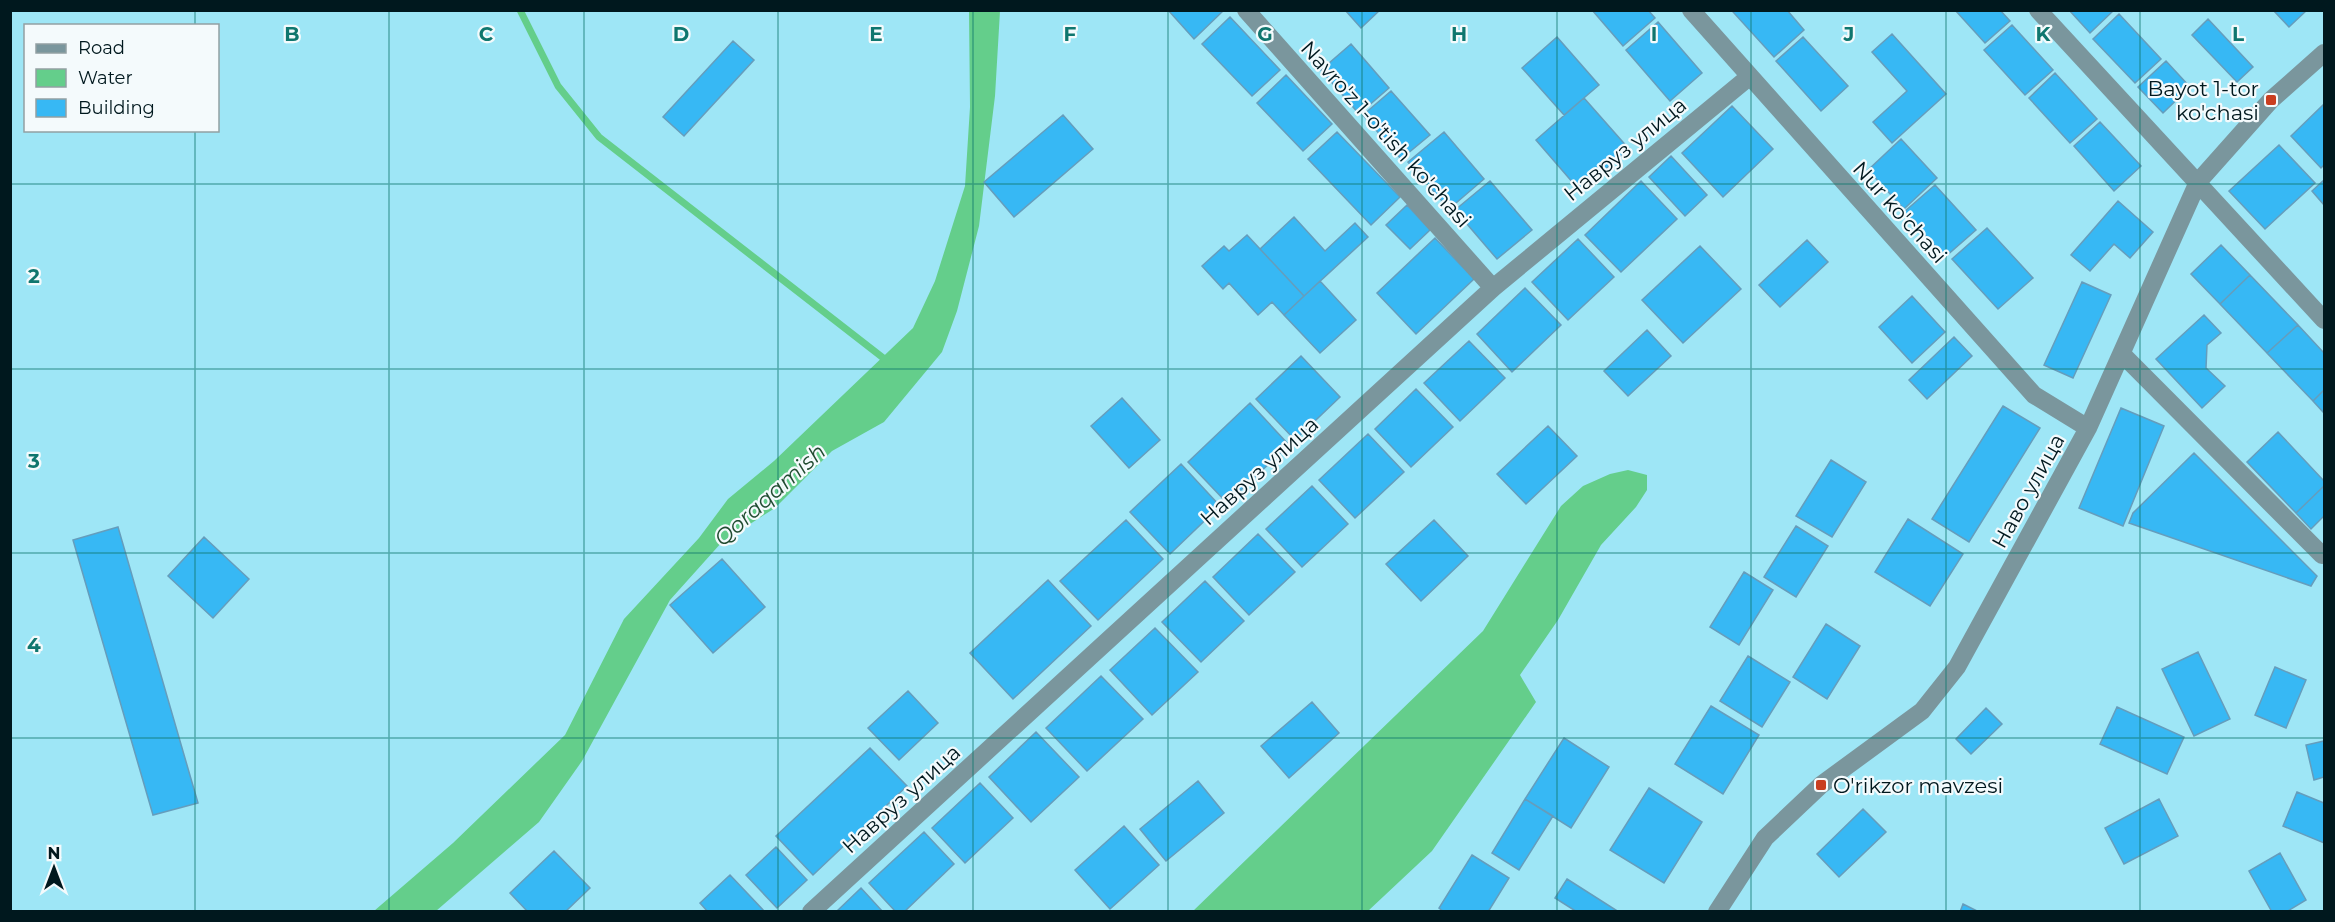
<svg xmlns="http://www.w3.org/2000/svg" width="2335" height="922" font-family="Montserrat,sans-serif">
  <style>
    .water { fill: #64ce8b }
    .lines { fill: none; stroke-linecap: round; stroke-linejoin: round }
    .stream { stroke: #64ce8b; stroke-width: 7 }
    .building { fill: #37b8f4; stroke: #659dbc; stroke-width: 1.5 }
    .minor { stroke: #7a969d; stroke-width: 18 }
    .grid { fill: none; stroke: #0f766e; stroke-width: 1.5; stroke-opacity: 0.55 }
    .poi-dot { fill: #c93e20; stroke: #f4fafc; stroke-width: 2 }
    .labels { text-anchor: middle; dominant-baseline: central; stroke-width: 4.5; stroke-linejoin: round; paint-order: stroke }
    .poi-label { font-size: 21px; fill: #00181e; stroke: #f4fafc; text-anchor: end }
    .street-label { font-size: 21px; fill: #00181e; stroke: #f4fafc }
    .water-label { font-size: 22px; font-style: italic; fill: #214c31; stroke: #f4fafc }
    .grid-label { font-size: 20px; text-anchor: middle; font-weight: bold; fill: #0f766e; stroke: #f4fafc; stroke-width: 4.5; stroke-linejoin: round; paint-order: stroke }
  </style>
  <rect width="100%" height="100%" fill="#9ee6f6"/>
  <path class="water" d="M969,11H1000L995,96L979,226L957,311L942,352L884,422L832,451L775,508L722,542L670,600L582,761L539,822L436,911H374L453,843L565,735L624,619L699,538L728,499L774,461L913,328L935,281L965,186L970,107Z
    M1628,470L1647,475V490L1636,507L1601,545L1558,620L1520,675L1536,702L1432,851L1368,911H1193L1483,631L1561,506L1583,486L1610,474Z"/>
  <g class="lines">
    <path class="stream" d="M520,10L558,86L599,137L891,364"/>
  </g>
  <path class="building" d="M1168,10H1224L1194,39Z
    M1345,10H1380L1361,28Z
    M1592,10H1648L1655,18L1623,46Z
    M1734,10H1787L1804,30L1774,57L1733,12Z
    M1955,10H2000L2010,21L1985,43Z
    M2069,10H2114L2090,33Z
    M2273,10H2307L2289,27Z
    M2119,14L2161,59L2135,83L2093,39Z
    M1230,17L1280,70L1252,96L1202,44Z
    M2208,19L2253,67L2237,82L2192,35Z
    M1658,22L1702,73L1670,101L1626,50Z
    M2012,25L2053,70L2025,95L1984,50Z
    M1892,34L1946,94L1892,143L1873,122L1907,91L1872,52Z
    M1557,37L1599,85L1564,115L1522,68Z
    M1803,37L1848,86L1821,111L1776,61Z
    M733,41L754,60L684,136L663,117Z
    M1351,44L1389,88L1359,114L1321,70Z
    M2166,61L2190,87L2163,113L2138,87Z
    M2055,73L2097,119L2070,143L2029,98Z
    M1286,75L1332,124L1303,151L1257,103Z
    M1391,91L1430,135L1401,159L1363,115Z
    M1584,98L1629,149L1580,191L1536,140Z
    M2324,104V165L2321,168L2291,136Z
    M1732,106L1773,149L1723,197L1682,153Z
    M1063,115L1093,149L1014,217L984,182Z
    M2100,122L2141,166L2114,191L2074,146Z
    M1337,132L1400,197L1371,225L1308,159Z
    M1444,132L1484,179L1449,209L1408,162Z
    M1901,139L1937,178L1904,209L1868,170Z
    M2279,145L2315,183L2265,229L2229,191Z
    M1671,156L1707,195L1685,216L1649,177Z
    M2324,180V205L2312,191Z
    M1490,181L1532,230L1497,259L1455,210Z
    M1641,181L1677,219L1621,272L1585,235Z
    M1935,185L1976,230L1945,257L1904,212Z
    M2118,201L2153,232L2130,258L2114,244L2090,271L2071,255Z
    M1407,205L1430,230L1410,249L1386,225Z
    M1294,217L1325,251L1355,223L1368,237L1304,296L1260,249Z
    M1987,228L2033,278L1998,309L1952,259Z
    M1247,235L1304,296L1284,315L1272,302L1258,315L1229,283L1223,289L1202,266L1224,246L1229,251Z
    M1435,238L1474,279L1416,334L1377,293Z
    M1578,239L1614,277L1568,320L1532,282Z
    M1807,240L1828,262L1780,307L1759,285Z
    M2221,245L2250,275L2220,304L2191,274Z
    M1700,246L1741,289L1683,343L1642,300Z
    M2250,275L2298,325L2267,353L2220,304Z
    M1320,281L1356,320L1320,353L1284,315Z
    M2082,282L2111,295L2073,378L2044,365Z
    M1525,288L1561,325L1512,372L1477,334Z
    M1912,296L1945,332L1912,363L1879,327Z
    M2204,315L2221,333L2207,345L2206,368L2225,386L2202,408L2156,359Z
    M2298,325L2324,353V390L2313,401L2267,353Z
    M1647,330L1671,356L1628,396L1604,371Z
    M1954,337L1972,356L1927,399L1909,380Z
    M1469,341L1505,378L1460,421L1424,383Z
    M1301,356L1340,397L1295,440L1256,399Z
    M1416,389L1453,427L1411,467L1375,429Z
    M2324,390V413L2313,401Z
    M1122,398L1160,440L1129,468L1091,426Z
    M1250,403L1289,445L1227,503L1188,462Z
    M2003,406L2040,428L1969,542L1932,519Z
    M2121,408L2164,426L2123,526L2079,508Z
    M1548,426L1577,456L1526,504L1497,474Z
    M2278,432L2324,481V486L2296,513L2247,462Z
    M1368,434L1404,472L1355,518L1319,480Z
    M2194,453L2317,576L2311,586L2129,523L2133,513Z
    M1831,460L1866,482L1832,537L1796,516Z
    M1181,464L1220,506L1170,554L1130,512Z
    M1312,486L1348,524L1302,567L1266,529Z
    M2324,486V516L2311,529L2296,513Z
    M1908,519L1963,554L1930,606L1875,572Z
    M1126,520L1163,559L1098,620L1060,581Z
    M1434,520L1468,556L1421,601L1386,564Z
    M1796,526L1828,546L1796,597L1764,577Z
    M118,527L198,803L153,815L73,540Z
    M1258,534L1295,572L1249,615L1213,577Z
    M204,537L249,579L213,618L168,576Z
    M722,559L765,607L713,653L670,605Z
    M1744,572L1773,590L1739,645L1710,627Z
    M1048,580L1091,626L1013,699L970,653Z
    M1205,581L1244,621L1201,662L1162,622Z
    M1826,624L1860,646L1827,699L1793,677Z
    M1155,628L1198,672L1152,715L1110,670Z
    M2198,652L2230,719L2194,736L2162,669Z
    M1748,656L1790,682L1762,727L1720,701Z
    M2275,667L2306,680L2286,728L2255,715Z
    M1101,676L1143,719L1087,771L1046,728Z
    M908,691L938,723L899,760L868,728Z
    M1312,702L1339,733L1289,778L1261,746Z
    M1711,706L1759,735L1723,794L1675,764Z
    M2117,707L2184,737L2167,774L2100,744Z
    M1986,708L2002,724L1971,754L1956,739Z
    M1036,732L1079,777L1031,822L989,777Z
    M1564,738L1609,767L1571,828L1525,799Z
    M2324,741V777L2314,780L2306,745Z
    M870,748L907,786L813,875L776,836Z
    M1198,781L1224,813L1166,861L1140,829Z
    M980,783L1013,818L965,863L932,828Z
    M1649,788L1702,822L1664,883L1610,850Z
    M2297,792L2324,803V843L2283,826Z
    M1525,799L1553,816L1519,870L1492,853Z
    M2159,799L2178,836L2124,864L2105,828Z
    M1863,809L1886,832L1839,877L1817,854Z
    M1124,826L1159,865L1110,909L1075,870Z
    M924,832L954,864L904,912H896L869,883Z
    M776,847L807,880L777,908L746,875Z
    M554,851L590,888L565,912H528L510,893Z
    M2280,853L2306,900L2286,912H2272L2249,871Z
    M1472,855L1509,878L1488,912H1444L1439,908Z
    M730,875L765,912H708L700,903Z
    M1567,879L1619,912H1577L1555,898Z
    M861,888L883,912H836Z
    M1963,904L1979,912H1960Z"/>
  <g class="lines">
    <path class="minor" d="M1246,10L1493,288
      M1691,10L2034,395L2088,428
      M2038,10L2324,320
      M2122,354L2322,555
      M811,912L1493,288L1749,77
      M1717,912L1765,838L1821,785L1922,711L1957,667L2088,428L2198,182L2271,100L2324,53"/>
  </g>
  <path class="grid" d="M195,10V26M389,10V912M584,10V912M778,10V912M973,10V912M1168,10V912M1362,10V912M1557,10V912M1751,10V912M1946,10V912M2140,10V912M195,130V912M10,184H2324M10,369H2324M10,553H2324M10,738H2324"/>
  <g class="poi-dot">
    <rect x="2265" y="94" width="12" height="12" rx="3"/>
    <rect x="1815" y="779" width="12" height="12" rx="3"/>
  </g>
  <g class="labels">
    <g class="poi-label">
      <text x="2259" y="88">Bayot 1-tor<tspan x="2259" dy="24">ko'chasi</tspan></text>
      <text x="1833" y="785" text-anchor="start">O'rikzor mavzesi</text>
    </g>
    <g class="street-label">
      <text transform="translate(1386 134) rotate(48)">Navro'z 1-o'tish ko'chasi</text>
      <text transform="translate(1625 149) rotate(-39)">Навруз улица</text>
      <text transform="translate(1900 212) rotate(48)">Nur ko'chasi</text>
      <text transform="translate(1259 471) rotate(-42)">Навруз улица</text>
      <text transform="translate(2028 491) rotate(-61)">Наво улица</text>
      <text transform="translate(901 799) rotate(-42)">Навруз улица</text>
    </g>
    <g class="water-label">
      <text transform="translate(770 495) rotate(-42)">Qoraqamish</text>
    </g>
  </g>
  <g class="grid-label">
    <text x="292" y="41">B</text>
    <text x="486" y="41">C</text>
    <text x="681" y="41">D</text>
    <text x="876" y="41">E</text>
    <text x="1070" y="41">F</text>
    <text x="1265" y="41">G</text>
    <text x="1459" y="41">H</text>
    <text x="1654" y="41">I</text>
    <text x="1849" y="41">J</text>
    <text x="2043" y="41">K</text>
    <text x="2238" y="41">L</text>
    <text x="34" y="283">2</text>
    <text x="34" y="468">3</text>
    <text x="34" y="652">4</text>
  </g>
  <rect width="2335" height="922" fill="none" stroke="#00181e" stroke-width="24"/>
  <rect x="24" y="24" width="195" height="108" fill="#f4fafc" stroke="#92a0a3" stroke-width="1.5"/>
  <rect x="36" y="44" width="30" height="9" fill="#7a969d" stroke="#92a0a3" stroke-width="1.5"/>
  <text x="78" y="54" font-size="18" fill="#00181e">Road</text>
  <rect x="36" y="69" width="30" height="18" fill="#64ce8b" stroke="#92a0a3" stroke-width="1.5"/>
  <text x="78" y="84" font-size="18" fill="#00181e">Water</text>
  <rect x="36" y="99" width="30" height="18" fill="#37b8f4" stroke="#92a0a3" stroke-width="1.5"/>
  <text x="78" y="114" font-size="18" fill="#00181e">Building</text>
  <g transform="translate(54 868)" stroke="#f4fafc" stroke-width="4.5" paint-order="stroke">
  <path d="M0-4.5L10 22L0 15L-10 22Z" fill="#00181e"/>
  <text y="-9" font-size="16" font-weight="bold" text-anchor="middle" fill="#00181e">N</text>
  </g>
</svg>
